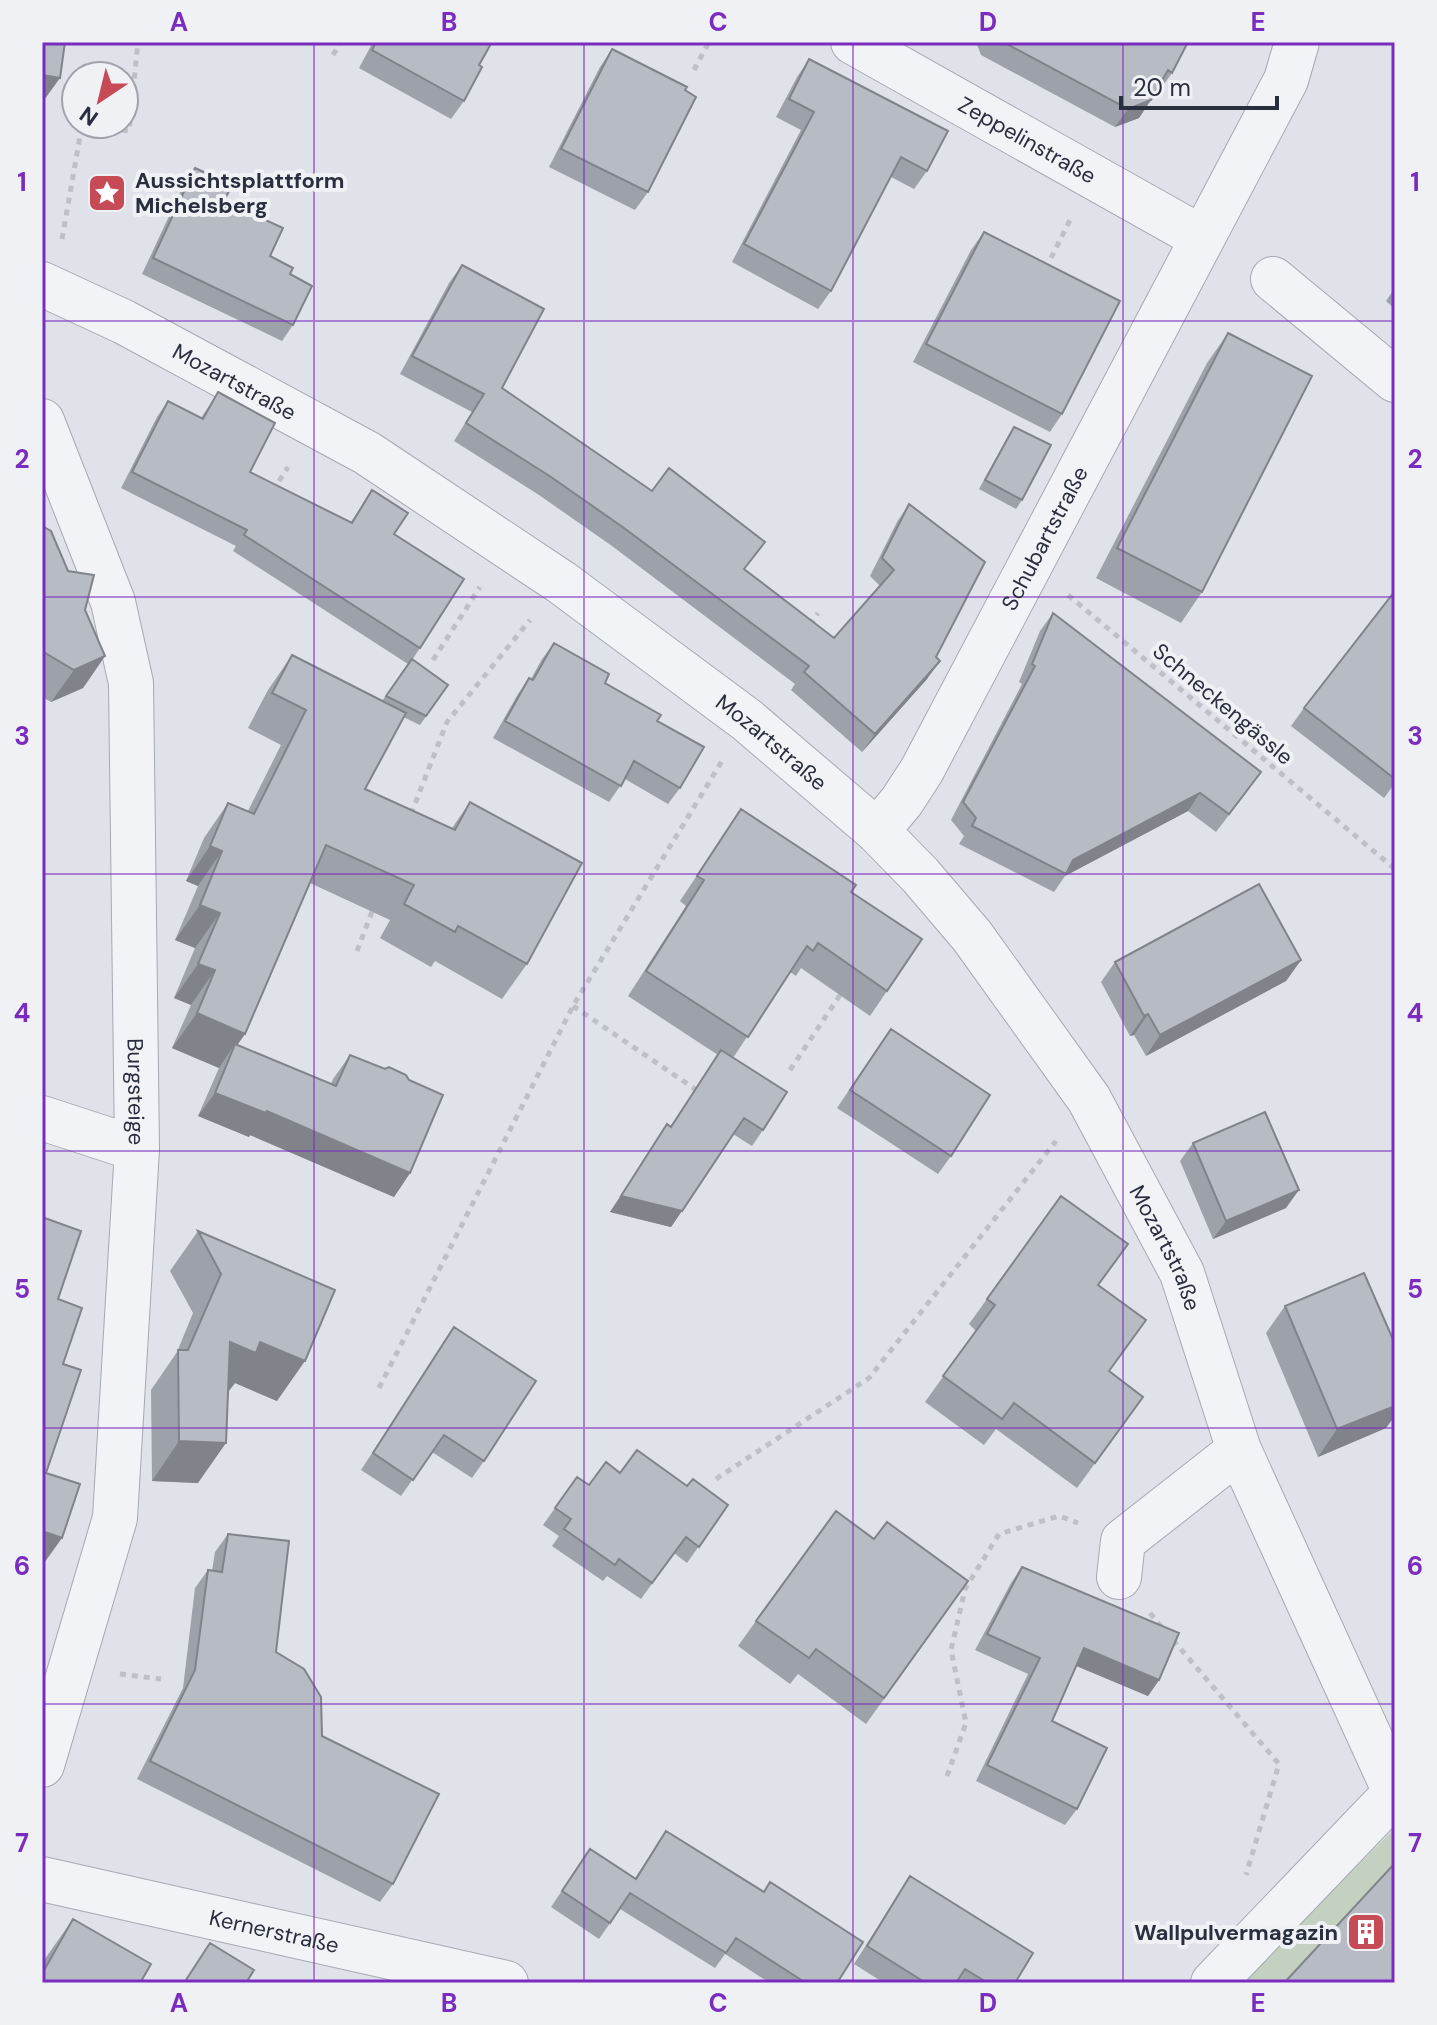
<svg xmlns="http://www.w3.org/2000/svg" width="1437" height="2025" font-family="'DM Sans',sans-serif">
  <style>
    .green { fill: #c4d1c1 }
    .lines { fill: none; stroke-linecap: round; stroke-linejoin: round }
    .minor-casing { stroke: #a5a9b2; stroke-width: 46 }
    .path { stroke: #bec0c6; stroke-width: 5; stroke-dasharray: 6 6; stroke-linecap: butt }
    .minor { stroke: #f2f3f6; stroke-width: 44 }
    .wall { fill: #9da1a9 }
    .shaded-wall { fill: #808389 }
    .building { fill: #b7bbc4; stroke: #808389; stroke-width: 2 }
    .grid { fill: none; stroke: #7b2cbf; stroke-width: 2; stroke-opacity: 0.55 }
    .labels { text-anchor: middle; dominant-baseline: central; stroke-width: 8; stroke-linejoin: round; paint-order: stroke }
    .street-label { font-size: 22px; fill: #292f3e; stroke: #eff1f5 }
    .poi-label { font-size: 22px; font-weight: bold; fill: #292f3e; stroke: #eff1f5; text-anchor: start }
    .neatline { fill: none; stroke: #7b2cbf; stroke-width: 3 }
    .grid-label { font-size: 26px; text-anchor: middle; font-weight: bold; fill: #7b2cbf }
  </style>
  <rect width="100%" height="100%" fill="#dfe2e8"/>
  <path class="green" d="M1393,1830L1395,1832V1983H1240Z"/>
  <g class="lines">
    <g class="minor-casing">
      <g id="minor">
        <path id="s1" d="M853,42L1202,238"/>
        <path d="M1273,279L1395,380"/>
        <path id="s2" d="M42,284L124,322L367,453L561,582L747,720L877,831L920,875L972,936L1089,1099L1182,1273L1239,1450L1395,1792"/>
        <path id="s3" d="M42,421L113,602L131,683L137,1149L115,1518L42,1765"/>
        <path id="s4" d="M877,831L902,801L922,770L1286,80L1297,42"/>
        <path d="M42,1118L137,1149"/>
        <path d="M1119,1577L1123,1541L1239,1450"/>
        <path id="s5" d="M42,1879L506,1983"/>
        <path d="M1213,1983L1395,1793"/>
      </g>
    </g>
    <path class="path" d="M333,55L341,42
      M694,70L709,42
      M62,239L82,125L129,131L138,42
      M1051,258L1070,220
      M279,481L288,467
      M1068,595L1395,869
      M810,625L818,613
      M433,660L480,587
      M411,814L447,722L530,620
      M357,951L373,909
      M573,1006L698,1091
      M790,1070L842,992
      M379,1388L573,1006L722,761
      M716,1479L869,1378L1056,1141
      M1150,1613L1164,1630
      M1173,1640L1279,1764L1246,1875
      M120,1674L161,1679
      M947,1776L966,1723L951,1650L965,1589L999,1534L1059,1516L1078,1523"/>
    <use href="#minor" class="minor"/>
  </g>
  <path class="wall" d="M373,42H492L479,65L464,101L451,119L359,68Z
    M976,42H1188L1172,73L1159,91L1157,90L1139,118L1115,127L981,55Z
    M612,49L648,192L635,210L549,167L600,67Z
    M809,59L927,171L914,189L891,177L831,291L818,309L732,262L801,130L776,117L797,77Z
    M195,168L270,256L290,274L293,325L282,341L142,274L184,184Z
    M984,232L1062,414L1050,432L913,362L971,250Z
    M462,265L502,388L745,570L834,638L880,586L870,576L897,522L909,504L936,657L927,679L862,752L791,690L795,684L612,546L539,495L454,441L472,412L400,374L449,283Z
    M1395,288V309L1386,301Z
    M1228,333L1202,592L1181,623L1096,578L1207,363Z
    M218,392L250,472L351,522L372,490L394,534L420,648L412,660L448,685L420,725L403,717L365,789L452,828L470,802L527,964L502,999L435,961L431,967L380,938L390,920L310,883L245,1034L237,1045L331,1084L333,1079L350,1055L410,1173L394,1197L250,1135L249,1137L198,1116L219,1068L172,1048L191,1005L174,998L195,948L175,940L198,886L186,881L204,838L228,803L248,811L281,745L248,728L268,690L292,655L382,701L408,664L233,551L236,546L121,488L157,417L168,401L201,418Z
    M1014,427L1022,500L1016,509L979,489L1008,436Z
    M42,526L85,610L105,656L83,688L51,702L42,697Z
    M1395,591V783L1384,798L1291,726L1304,708Z
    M1053,613L1248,790L1216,832L1188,811L1065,876L1054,892L959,844L964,836L951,820L1022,684L1019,682L1040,631Z
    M554,643L605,683L657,721L680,788L668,804L625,779L609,802L493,738L518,694L529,678L531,679L542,659Z
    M741,809L851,892L887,991L870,1016L801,968L796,976L790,972L733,1058L763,1130L752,1146L733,1134L671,1227L610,1212L656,1140L667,1124L670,1127L718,1055L628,996L686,906L680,901Z
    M1301,960L1286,981L1146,1056L1134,1035L1130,1036L1101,982L1115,962Z
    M878,1047L951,1156L938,1174L837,1108Z
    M1193,1143L1286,1208L1213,1239L1180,1161Z
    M198,1231L335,1290L277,1401L235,1383L228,1392L198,1483L152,1481L151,1390L177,1352L193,1313L170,1271Z
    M1099,1285L1109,1372L1125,1422L1077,1488L996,1429L984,1445L925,1402L976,1331L969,1324L987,1299Z
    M1285,1306L1386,1428L1318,1457L1266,1333Z
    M454,1327L484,1461L472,1478L432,1452L401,1496L361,1470Z
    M620,1473L687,1486L728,1505L687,1563L674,1553L641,1599L607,1576L603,1581L552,1546L559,1536L543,1525L577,1477L589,1485Z
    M228,1534L276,1652L322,1736L393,1884L380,1902L137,1779L183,1688L195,1588L208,1570L212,1571L215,1552Z
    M1022,1567L1159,1680L1148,1696L1076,1666L1052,1721L1077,1809L1065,1825L976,1781L1028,1674L975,1650L1011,1583Z
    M950,1607L866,1724L798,1674L790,1684L738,1646L756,1621Z
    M666,1831L837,1983H770L725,1954L715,1968L620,1909L599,1939L551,1907L590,1849L635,1878Z
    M910,1876L1015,1983H884L854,1964Z
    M73,1919L42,1983V1963Z"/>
  <path class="shaded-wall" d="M42,75L60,78L42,103Z
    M1151,100L1139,118L1115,127L1128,109Z
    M105,656L83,688L51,702L74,670Z
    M940,661L927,679L862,752L875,734Z
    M1200,793L1188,811L1065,876L1073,860Z
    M210,846L222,851L198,886L186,881Z
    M200,905L220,913L195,948L175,940Z
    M1301,960L1286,981L1146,1056L1160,1035Z
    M198,964L215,970L191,1005L174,998Z
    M197,1013L245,1034L231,1054L235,1044L219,1068L172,1048Z
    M1148,1014L1134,1035L1130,1036L1144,1016Z
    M215,1093L267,1111L410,1173L394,1197L250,1135L249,1137L198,1116Z
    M1299,1190L1286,1208L1213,1239L1226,1221Z
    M621,1196L682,1211L671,1227L610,1212Z
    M230,1342H260L305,1361L277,1401L235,1383L228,1392Z
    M1395,1406V1416L1386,1428L1318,1457L1337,1429Z
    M179,1441L226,1443L198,1483L152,1481Z
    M42,1531L62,1538L42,1566Z
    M1084,1648L1159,1680L1148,1696L1072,1664Z"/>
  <path class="building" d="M42,42H65L60,78L42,75Z
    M376,42H492L479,65L482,67L464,101L372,50Z
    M1003,42H1188L1172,73L1168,70L1151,100L1128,109Z
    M612,49L687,87L685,90L696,97L648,192L561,149Z
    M809,59L948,131L927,171L901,157L831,291L744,244L814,112L789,99Z
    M195,168L232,185L224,201L283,228L270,256L293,268L290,274L312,286L293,325L153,258Z
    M984,232L1120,301L1062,414L926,344Z
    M462,265L544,309L502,388L652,491L669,468L765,542L744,569L834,638L894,570L882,558L909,504L985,562L936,657L940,661L875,734L804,672L809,666L624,528L551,477L466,423L484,394L412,356Z
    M1228,333L1312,376L1202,592L1117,548Z
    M218,392L275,423L250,472L352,523L372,490L408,513L394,534L464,579L420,648L244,535L247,530L132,472L168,401L203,419Z
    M1014,427L1051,445L1022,500L985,480Z
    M42,526L51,531L68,571L94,575L85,610L105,656L74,670L42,651Z
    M1395,591V779L1304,708Z
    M1053,613L1261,772L1229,814L1200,793L1073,860L1066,874L972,826L976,818L963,802L1035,666L1032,664Z
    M554,643L609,674L605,683L661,715L657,721L704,747L680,788L634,761L621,786L505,721L529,678L533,680Z
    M292,655L406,713L365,789L455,830L470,802L582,863L527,964L458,926L455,932L404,904L414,885L326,845L245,1034L197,1013L215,970L198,964L220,913L200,905L222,851L210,846L228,803L254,814L306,710L272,693Z
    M412,659L448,685L426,716L386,696Z
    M741,809L856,885L851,892L922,939L887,991L818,943L813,951L807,946L748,1037L646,971L704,880L697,876Z
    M1259,884L1301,960L1160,1035L1148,1014L1144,1016L1115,962Z
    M891,1029L990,1095L951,1156L850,1090Z
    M235,1044L336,1086L350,1055L385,1069L389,1067L406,1075L409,1080L443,1095L410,1173L267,1111L266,1113L215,1093Z
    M721,1050L787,1092L763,1130L744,1118L682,1211L621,1196L667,1124L671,1127Z
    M1265,1112L1299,1190L1226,1221L1193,1143Z
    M1061,1196L1128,1244L1098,1285L1146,1320L1109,1371L1143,1397L1095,1463L1014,1403L1002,1419L943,1376L995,1305L987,1299Z
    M42,1217L81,1231L58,1299L82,1308L63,1364L81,1370L46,1473L80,1484L62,1538L42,1531Z
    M198,1231L335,1290L305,1361L260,1342L256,1353L230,1342L226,1443L179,1441L178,1350H188L221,1274Z
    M1364,1273L1395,1344V1406L1337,1429L1285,1306Z
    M454,1327L536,1381L484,1461L444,1435L413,1480L373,1453Z
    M637,1450L687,1486L693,1479L728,1505L699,1547L686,1537L652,1583L619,1559L615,1565L564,1529L571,1519L555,1508L577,1477L589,1485L606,1462L620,1473Z
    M836,1511L874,1539L887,1522L968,1581L884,1698L816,1649L809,1658L756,1621Z
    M228,1534L289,1541L276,1652L304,1669L321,1697L322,1736L439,1794L393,1884L150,1761L195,1670L208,1570L222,1572Z
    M1022,1567L1179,1633L1159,1680L1084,1648L1052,1721L1107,1748L1077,1809L987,1765L1040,1658L987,1634Z
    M666,1831L764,1892L770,1882L863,1942L837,1983H806L736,1938L726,1953L630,1893L610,1923L562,1891L590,1849L636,1879Z
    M1395,1863V1983H1284Z
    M910,1876L1033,1953L1015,1983H988L965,1969L956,1983H926L867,1946Z
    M73,1919L151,1964L140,1983H42V1974Z
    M210,1943L254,1970L246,1983H184Z"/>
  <path class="grid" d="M314,42V1983M584,42V1983M853,42V1983M1123,42V1983M42,321H1395M42,597H1395M42,874H1395M42,1151H1395M42,1428H1395M42,1704H1395"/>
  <defs>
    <g id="sight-square" transform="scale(2)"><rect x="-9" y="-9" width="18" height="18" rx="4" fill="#c64b57" stroke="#eff1f5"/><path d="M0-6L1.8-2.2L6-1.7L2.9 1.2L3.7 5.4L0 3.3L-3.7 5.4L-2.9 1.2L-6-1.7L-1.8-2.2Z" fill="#fff"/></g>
    <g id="building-square" transform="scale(2)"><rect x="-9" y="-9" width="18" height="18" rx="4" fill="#c64b57" stroke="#eff1f5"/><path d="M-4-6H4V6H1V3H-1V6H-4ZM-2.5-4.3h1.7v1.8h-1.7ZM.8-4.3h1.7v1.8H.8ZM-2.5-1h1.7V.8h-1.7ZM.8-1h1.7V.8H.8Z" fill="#fff"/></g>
  </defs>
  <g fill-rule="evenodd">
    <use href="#sight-square" x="107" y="193"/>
    <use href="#building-square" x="1366" y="1932"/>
  </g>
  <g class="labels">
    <g class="street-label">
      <text stroke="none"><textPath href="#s1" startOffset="200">Zeppelinstraße</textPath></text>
      <text stroke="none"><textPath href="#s2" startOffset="216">Mozartstraße</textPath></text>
      <text stroke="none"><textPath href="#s4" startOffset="338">Schubartstraße</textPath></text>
      <text transform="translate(1223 704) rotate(40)">Schneckengässle</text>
      <text stroke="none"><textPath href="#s2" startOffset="864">Mozartstraße</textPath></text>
      <text stroke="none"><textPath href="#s3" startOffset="686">Burgsteige</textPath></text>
      <text stroke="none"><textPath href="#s2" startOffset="1512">Mozartstraße</textPath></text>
      <text stroke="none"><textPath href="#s5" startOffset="238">Kernerstraße</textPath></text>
    </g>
    <g class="poi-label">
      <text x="135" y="180">Aussichtsplattform<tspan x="135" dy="25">Michelsberg</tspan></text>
      <text x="1338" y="1932" text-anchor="end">Wallpulvermagazin</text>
    </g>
  </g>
  <rect width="1437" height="2025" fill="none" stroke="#eff1f5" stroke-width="88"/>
  <g transform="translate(100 100) rotate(215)"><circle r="38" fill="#eff1f5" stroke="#a0a3ac" stroke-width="2"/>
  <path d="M0-6L14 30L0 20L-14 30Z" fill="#c64b57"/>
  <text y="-12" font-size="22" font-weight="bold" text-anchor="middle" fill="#292f3e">N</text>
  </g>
  <path d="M1121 96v12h156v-12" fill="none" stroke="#292f3e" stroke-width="4"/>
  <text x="1133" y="96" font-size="24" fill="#292f3e" stroke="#eff1f5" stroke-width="6" paint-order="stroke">20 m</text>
  <rect x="44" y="44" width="1349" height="1937" class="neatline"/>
  <g class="grid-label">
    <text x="179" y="31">A</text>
    <text x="449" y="31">B</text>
    <text x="718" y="31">C</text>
    <text x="988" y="31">D</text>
    <text x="1258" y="31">E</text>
    <text x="22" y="191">1</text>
    <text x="1415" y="191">1</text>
    <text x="22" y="468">2</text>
    <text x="1415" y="468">2</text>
    <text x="22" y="745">3</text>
    <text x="1415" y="745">3</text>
    <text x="22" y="1022">4</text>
    <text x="1415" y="1022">4</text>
    <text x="22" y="1298">5</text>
    <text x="1415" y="1298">5</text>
    <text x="22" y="1575">6</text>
    <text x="1415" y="1575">6</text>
    <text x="22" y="1852">7</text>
    <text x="1415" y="1852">7</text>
    <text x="179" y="2012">A</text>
    <text x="449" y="2012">B</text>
    <text x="718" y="2012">C</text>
    <text x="988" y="2012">D</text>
    <text x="1258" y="2012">E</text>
  </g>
</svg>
